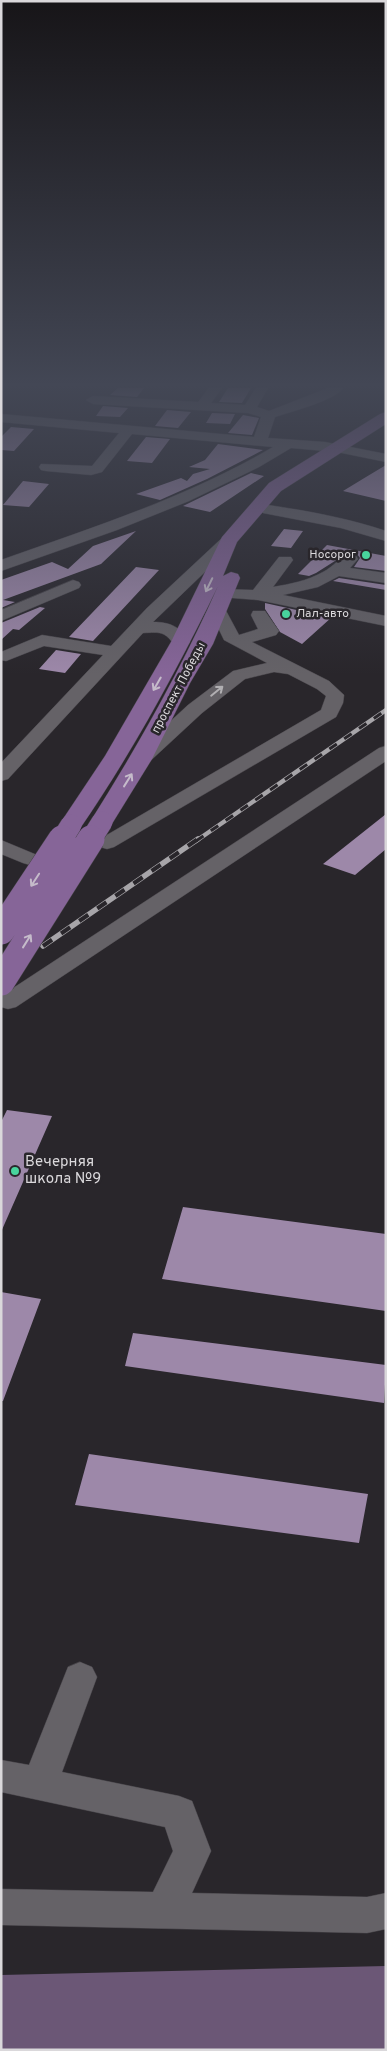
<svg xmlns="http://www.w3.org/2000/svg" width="387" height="2051" font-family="Overpass,sans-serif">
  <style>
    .forest { fill: #6b5776 }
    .building { fill: #9d88a9 }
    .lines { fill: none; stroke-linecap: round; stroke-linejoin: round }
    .minor-casing { stroke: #464348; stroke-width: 1 }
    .major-casing { stroke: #464348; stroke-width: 1 }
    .minor { fill: #656267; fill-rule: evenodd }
    .major { fill: #866598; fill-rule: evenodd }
    .rail-far1-casing { stroke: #a7a5a9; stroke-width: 4.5 }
    .rail-casing { stroke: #a7a5a9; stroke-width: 5.5 }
    .rail-far1 { stroke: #29262b; stroke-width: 3; stroke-dasharray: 9; stroke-linecap: butt }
    .rail { stroke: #29262b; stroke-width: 4; stroke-dasharray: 11; stroke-linecap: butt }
    .major-bridge-far1-casing { stroke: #464348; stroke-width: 22; stroke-linecap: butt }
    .major-bridge-casing { stroke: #464348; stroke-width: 28; stroke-linecap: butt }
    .major-bridge-far1 { stroke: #866598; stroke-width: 21 }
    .major-bridge { stroke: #866598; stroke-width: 27 }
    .oneway { stroke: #c5bbca }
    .oneway2 { stroke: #b1afb2 }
    .poi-dot { fill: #48d49d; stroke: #29262b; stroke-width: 2 }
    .labels { text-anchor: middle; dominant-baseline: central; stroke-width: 5; stroke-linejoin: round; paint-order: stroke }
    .far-poi-label { font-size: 12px; fill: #dad8db; stroke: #29262b; text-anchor: end }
    .far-street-label { font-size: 12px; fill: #dad8db; stroke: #29262b }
    .poi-label { font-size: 15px; fill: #dad8db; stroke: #29262b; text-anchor: start }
  </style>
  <rect width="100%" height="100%" fill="#29262b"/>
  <path class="forest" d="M386,1966V2050H1V1975Z"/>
  <path class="building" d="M118,388H144L137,397L110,395Z
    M228,388H251L242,403L219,402Z
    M103,406L128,408L120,417L96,416Z
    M167,410L191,412L178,428L155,426Z
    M212,413L235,414L230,424L206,423Z
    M243,415L259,418L252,435L228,433Z
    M11,427L34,429L14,451L1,450V437Z
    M146,437L170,439L152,463L127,461Z
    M218,444L263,450L207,479L160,500L136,494L181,478L187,481L193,474L210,469L189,467L205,460Z
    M386,465V501L343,491L366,477Z
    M251,473L264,476L210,512L183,506Z
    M23,481L49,484L29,507L3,505Z
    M284,529L303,531L291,548L271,546Z
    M136,531L101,564L3,600L15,602L1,608V580L52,562L68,569L93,546Z
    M327,545L386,556V571L354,567L360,558L357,554L349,552L316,573L309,576L298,574Z
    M136,567L159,570L93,641L69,637Z
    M339,578L386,585V590L333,581Z
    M265,603L301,611L332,617L302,644L280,632L265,609Z
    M40,607L45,608L19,630L13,629L1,640V623Z
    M56,650L81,654L65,673L39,669Z
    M386,814V849L355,875L323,864Z
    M7,1110L52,1116L1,1232V1122Z
    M183,1207L386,1234V1311L162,1279Z
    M1,1292L41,1299L3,1401H1Z
    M133,1333L386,1365L384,1403L125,1366Z
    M89,1454L368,1494L359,1543L75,1505Z"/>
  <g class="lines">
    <g class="minor-casing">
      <path id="minor" d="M209,388H222L211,403L245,405L256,388H268L257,407L269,411L328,388H343C336,400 290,412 275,417L268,438L325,442L386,454V462L337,452L291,448L259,467L189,501L117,530L1,571V560C94,527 188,497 273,447L132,434L102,472L91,475L46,471L41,470L39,467L41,464L92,466L119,433L1,422V414L254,437L261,417L248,413L93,404L86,400L93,396L198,402Z
        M268,505C308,511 347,518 386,531V541L341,528L263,513L260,510L263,507Z
        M228,536L234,538L236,541L234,544L153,622C170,622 181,627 190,642L187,646L181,647L175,646C165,631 160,632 143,633L8,779L1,781V763L103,655L44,646L6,661L1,660V652L42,635L111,646L147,608L222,538Z
        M350,554L356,556L358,559L350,568L386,573V583L339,576L318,587L283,595L386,616V626L258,600L219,597L217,593L219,589L253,590L279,557H291L293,560L273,587C290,584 307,581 323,572C333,567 340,557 350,554Z
        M73,580L79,582L81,585L79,588L1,621V610Z
        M218,606L224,607L239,635L258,629L251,615L253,611H265L279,631L276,635L252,642L329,681L344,695L343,703L336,717L114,847L107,849L100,847L97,843L100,839L321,710L326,696L317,689L288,674L274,672L245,679L202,713L148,763L141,765L134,763L131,759L134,755L188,705L233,671L267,663L224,640L210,611L212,607Z
        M386,746V761L16,1007L8,1009L1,1007V996L379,748Z
        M1,840L37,855L40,859L37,863L30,865L23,863L1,854Z
        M80,1662L92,1667L97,1677L62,1772L179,1796L192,1801L211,1851L192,1893L367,1897L386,1893V1929L367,1933L1,1925V1889L153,1892L173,1851L165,1827L1,1792V1760L29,1765L68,1667Z"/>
    </g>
    <g class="major-casing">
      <path id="major" d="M386,412V424L281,491L237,542L223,576L231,572L238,574L240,578L213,644L190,683L152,759L110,827L102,829L94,827L90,822C138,746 182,668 218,586C177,670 132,753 79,830L71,832L63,830L59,825L105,756L171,642L222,537L269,483L380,414Z"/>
    </g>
    <use href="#minor" class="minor"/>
    <use href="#major" class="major"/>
    <g class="rail-far1-casing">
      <path id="rail-far1" d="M196,841L386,710"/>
    </g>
    <g class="rail-casing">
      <path id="rail" d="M43,946L198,839"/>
    </g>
    <use href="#rail-far1" class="rail-far1"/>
    <use href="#rail" class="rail"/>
    <g class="major-bridge-far1-casing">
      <path id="major-bridge-far1" d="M61,841L71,825
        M90,841L102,822"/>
    </g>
    <g class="major-bridge-casing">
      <path id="major-bridge" d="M1,931L62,839
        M1,982L91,839"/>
    </g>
    <use href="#major-bridge-far1" class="major-bridge-far1"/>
    <use href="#major-bridge" class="major-bridge"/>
  </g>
  <defs><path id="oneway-shaft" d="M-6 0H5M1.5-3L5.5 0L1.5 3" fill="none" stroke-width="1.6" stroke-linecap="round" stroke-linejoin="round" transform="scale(1.25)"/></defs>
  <g class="oneway">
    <use href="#oneway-shaft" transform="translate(209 585) rotate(116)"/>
    <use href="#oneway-shaft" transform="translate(157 684) rotate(120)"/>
    <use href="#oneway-shaft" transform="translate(128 780) rotate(-58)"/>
    <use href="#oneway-shaft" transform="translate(35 880) rotate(123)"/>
    <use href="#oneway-shaft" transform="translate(27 941) rotate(-58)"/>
  </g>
  <use class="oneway2" href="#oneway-shaft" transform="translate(217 691) rotate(-39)"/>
  <linearGradient id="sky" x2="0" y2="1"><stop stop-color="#171518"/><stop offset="0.57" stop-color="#434755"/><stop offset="1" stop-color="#434755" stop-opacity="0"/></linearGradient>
  <rect width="387" height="675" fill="url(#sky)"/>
  <g class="poi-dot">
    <circle cx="366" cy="555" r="5"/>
    <circle cx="286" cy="614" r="5"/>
    <circle cx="15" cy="1171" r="5"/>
  </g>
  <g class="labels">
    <g class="far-poi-label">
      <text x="356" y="555">Носорог</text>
      <text x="296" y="614" text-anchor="start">Лал-авто</text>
    </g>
    <g class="far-street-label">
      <text transform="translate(179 688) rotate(-62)">проспект Победы</text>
    </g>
    <g class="poi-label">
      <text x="25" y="1162">Вечерняя<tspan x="25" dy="17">школа №9</tspan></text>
    </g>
  </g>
  <rect width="387" height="2051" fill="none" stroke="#dad8db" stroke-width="5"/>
</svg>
